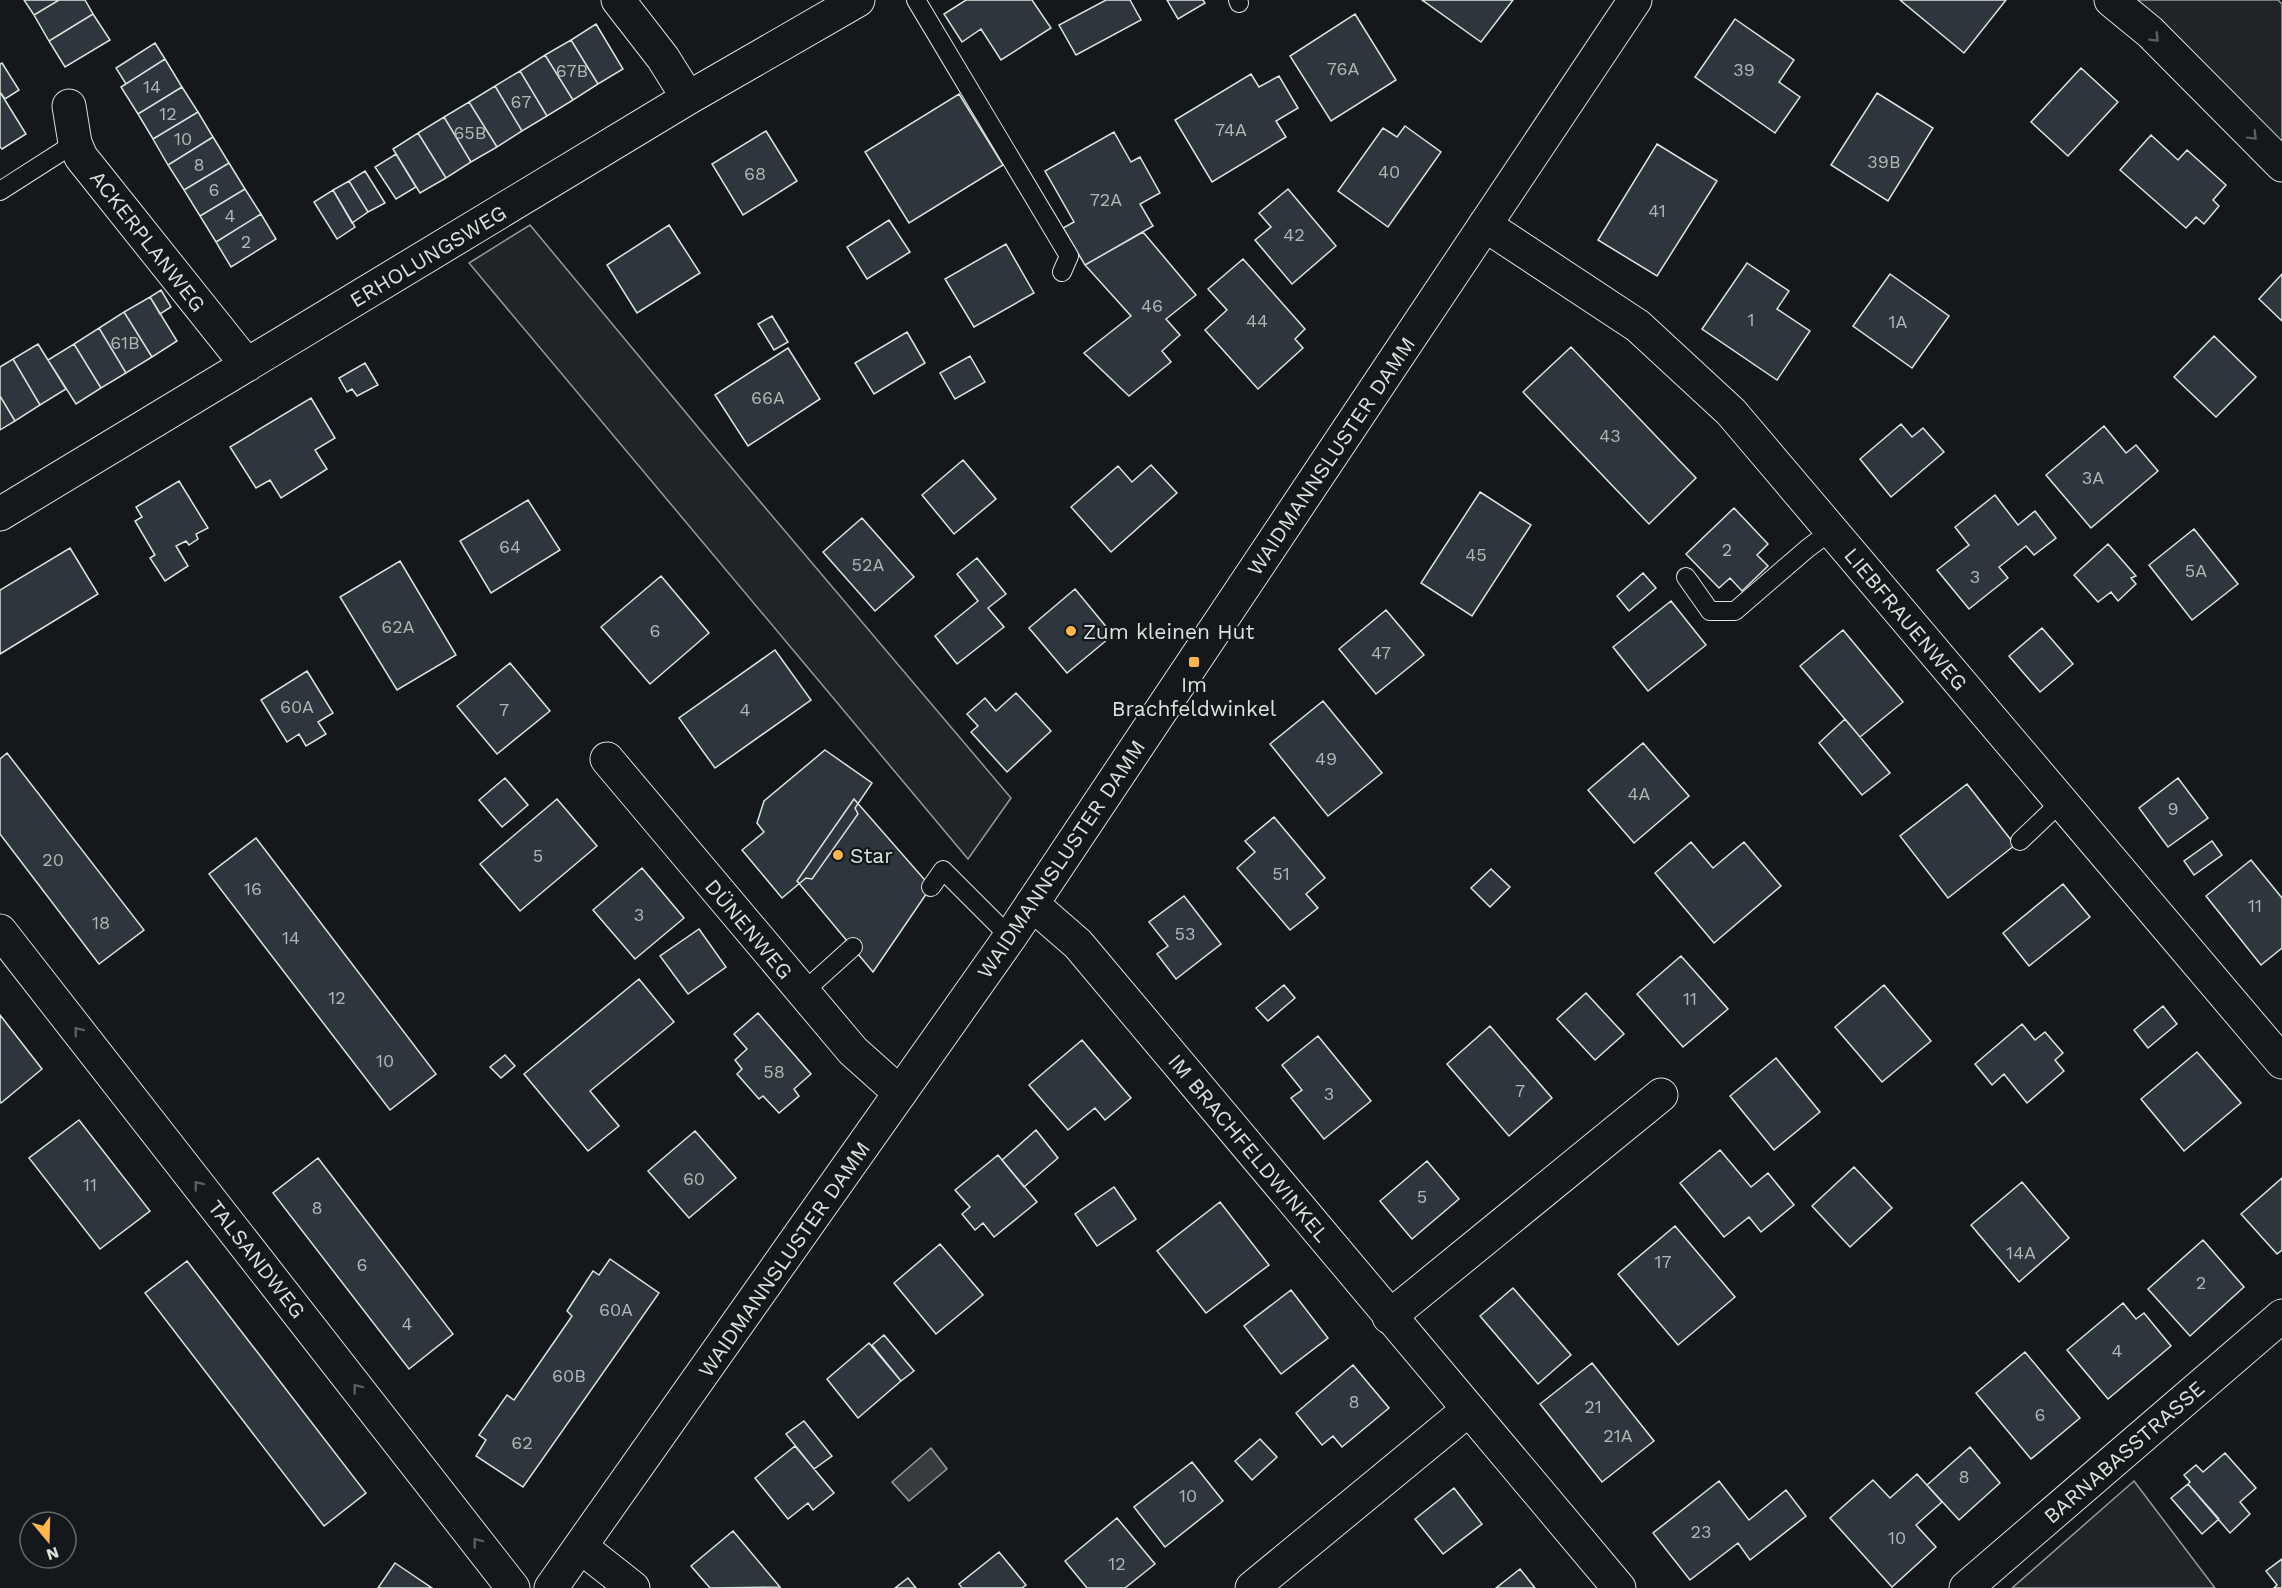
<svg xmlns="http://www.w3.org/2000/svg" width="2282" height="1588" font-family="'Work Sans',sans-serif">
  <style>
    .green { fill: #202428; stroke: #939e99; stroke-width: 1.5 }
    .water { fill: #363b3e; stroke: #939e99; stroke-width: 1.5 }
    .building { fill: #2c363c; stroke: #d8e6dc; stroke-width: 1.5 }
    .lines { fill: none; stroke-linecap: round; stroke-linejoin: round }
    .service-casing { stroke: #d8e6dc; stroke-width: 20 }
    .minor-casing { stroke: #d8e6dc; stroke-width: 35 }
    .secondary-casing { stroke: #d8e6dc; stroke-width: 35 }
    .service { stroke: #14181c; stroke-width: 18 }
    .minor { stroke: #14181c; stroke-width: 33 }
    .secondary { stroke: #14181c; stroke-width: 33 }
    .oneway { stroke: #59605f }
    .poi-dot { fill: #ffb74d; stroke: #14181c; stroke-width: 2 }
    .labels { text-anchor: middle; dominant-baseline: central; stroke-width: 4.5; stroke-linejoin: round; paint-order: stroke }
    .number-label { font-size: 18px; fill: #adbab4 }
    .street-label { font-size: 21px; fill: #d8e6dc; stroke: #14181c }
    .poi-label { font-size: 21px; fill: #d8e6dc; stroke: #14181c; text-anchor: start }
  </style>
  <rect width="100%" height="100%" fill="#14181c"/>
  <path class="green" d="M2130,0H2278L2282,4V145Z
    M530,225L746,485L1011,798L968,859L469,263Z
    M2134,1481L2215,1588H2012Z"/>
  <path class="water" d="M931,1448L947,1469L909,1501L892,1482Z"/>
  <path class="building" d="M24,0H59L34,15Z
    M59,0H85L93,14L49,41L34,15Z
    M966,0H1032L1051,28L1001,60L981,29L962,42L944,14Z
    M1106,0H1130L1141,20L1076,55L1059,25Z
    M1167,0H1203L1205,3L1178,19Z
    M1422,0H1513L1481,42Z
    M1900,0H2006L1964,53Z
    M93,14L110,40L65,67L49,41Z
    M1355,14L1396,80L1331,121L1290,56Z
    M1735,19L1794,60L1779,82L1800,97L1775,133L1695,77Z
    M596,24L623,69L598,84L571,40Z
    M571,40L598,84L573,100L545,55Z
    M155,43L165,59L126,84L116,68Z
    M545,55L573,100L547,116L520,71Z
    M165,59L182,87L138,114L121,87Z
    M2,63L19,90L5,99L0,92V64Z
    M2081,68L2118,102L2068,156L2031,122Z
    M520,71L547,116L522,131L495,86Z
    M1251,74L1259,87L1279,76L1298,108L1276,121L1286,137L1212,182L1175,120Z
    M495,86L522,131L497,147L469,102Z
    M182,87L198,112L153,139L138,114Z
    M0,92L26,134L2,149L0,147Z
    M1877,93L1933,128L1888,201L1831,165Z
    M959,94L1003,165L909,223L865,152Z
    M469,102L497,147L471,162L444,117Z
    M198,112L213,137L168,165L153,139Z
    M444,117L471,162L446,178L418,133Z
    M1405,126L1441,152L1388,227L1338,191L1383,128L1397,137Z
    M766,131L797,181L743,215L712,164Z
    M1114,132L1131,162L1140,157L1160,193L1140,204L1153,226L1085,265L1063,228L1074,222L1045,171Z
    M418,133L446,178L420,193L393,149Z
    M2151,135L2178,160L2187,150L2226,185L2213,200L2219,206L2204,224L2196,217L2186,228L2120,170Z
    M213,137L229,163L184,190L168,165Z
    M1657,144L1717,181L1657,276L1598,240Z
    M396,154L416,187L396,199L375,167Z
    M229,163L245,189L200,216L184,190Z
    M365,171L385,203L368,212L349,181Z
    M349,181L368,212L352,223L333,190Z
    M245,189L261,214L216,242L200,216Z
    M1288,189L1336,246L1292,284L1255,240L1271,227L1259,213Z
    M333,190L355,227L337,239L314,202Z
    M261,214L276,239L231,267L216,242Z
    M889,220L910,252L867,279L847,247Z
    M669,225L700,273L637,313L607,265Z
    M1143,232L1196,295L1166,319L1180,335L1162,351L1171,362L1129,396L1084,353L1131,316L1085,265Z
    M1006,244L1034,293L974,327L945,279Z
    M1243,259L1305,329L1295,339L1303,348L1258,389L1205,330L1227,310L1208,289Z
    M1747,263L1789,291L1777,309L1810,331L1777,380L1702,329Z
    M1890,274L1949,316L1912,368L1853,326Z
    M2282,274V321L2259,299Z
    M161,290L171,307L160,314L150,297Z
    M150,297L177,341L152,357L124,312Z
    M124,312L152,357L126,373L99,328Z
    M772,316L788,342L774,350L758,324Z
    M99,328L126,373L101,388L74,344Z
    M907,332L925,363L874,394L855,363Z
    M2214,336L2256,377L2216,417L2174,377Z
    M38,344L66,389L40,405L13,359Z
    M74,344L101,388L76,404L48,360Z
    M1571,347L1696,478L1649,524L1523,392Z
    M788,348L820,399L748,446L715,395Z
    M970,356L985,382L955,399L940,373Z
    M13,359L40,405L15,421L0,396V367Z
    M365,363L378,385L357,396L352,389L347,392L339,378Z
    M0,396L15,421L0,430Z
    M311,398L335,438L315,450L327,469L281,498L270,480L256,488L230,447Z
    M1901,424L1912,437L1923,428L1944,452L1891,497L1860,459Z
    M2104,426L2126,453L2136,445L2158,471L2091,528L2046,475Z
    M963,460L996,499L954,534L922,495Z
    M1151,465L1177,493L1111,552L1071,507L1118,466L1132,482Z
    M179,481L208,528L196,534L198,539L189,545L186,541L176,546L188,566L165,581L150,558L155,555L135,521L142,517L136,507Z
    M1480,492L1531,525L1472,616L1421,583Z
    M1995,495L2018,525L2035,511L2056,538L2034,555L2026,546L1999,567L2008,578L1969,609L1937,570L1969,545L1955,527Z
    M528,500L560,550L491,593L460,541Z
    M1734,508L1768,544L1757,555L1768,566L1742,591L1730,578L1719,588L1686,554Z
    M862,518L914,577L875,611L823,552Z
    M2194,529L2238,584L2192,620L2149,565Z
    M2108,544L2136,576L2131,578L2136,584L2118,601L2111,592L2098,602L2074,575Z
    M70,548L98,594L0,654V590Z
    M977,558L1006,594L988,608L1004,627L957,664L935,636L978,601L957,574Z
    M400,561L456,655L397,690L340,597Z
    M1643,573L1656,588L1629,611L1617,596Z
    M661,576L709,633L650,684L601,627Z
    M1075,589L1113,635L1067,673L1029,628Z
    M1671,601L1706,645L1648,691L1613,647Z
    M1386,610L1424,655L1376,694L1339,649Z
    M2042,628L2073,664L2040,692L2009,656Z
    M1843,630L1903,702L1860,737L1800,666Z
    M775,650L811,700L715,768L679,718Z
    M510,663L550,711L497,754L457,706Z
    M307,671L333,713L318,722L326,734L306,746L299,734L287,742L261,700Z
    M1016,693L1051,731L1007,772L971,732L978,726L967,714L985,698L996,711Z
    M1323,701L1382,773L1328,816L1270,744Z
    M1845,719L1890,773L1862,795L1819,743Z
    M1643,743L1689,796L1634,843L1588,790Z
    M825,750L872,783L855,808L858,814L812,879L806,878L782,898L742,850L764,832L757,823L764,801Z
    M7,753L144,930L99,964L0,834V759Z
    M505,778L528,805L502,827L479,800Z
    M2178,778L2208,818L2168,847L2139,808Z
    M1967,784L2015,845L1948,898L1900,836Z
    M557,799L597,846L520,911L480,864Z
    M854,799L931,887L873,972L797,881Z
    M1274,817L1325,878L1306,894L1318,908L1290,930L1237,868L1255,852L1245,841Z
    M256,838L436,1074L390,1110L209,874Z
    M2212,841L2222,855L2194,875L2184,861Z
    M1691,842L1713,868L1744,842L1781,886L1714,943L1655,873Z
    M2251,860L2282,898V948L2261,965L2206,896Z
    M642,868L684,918L635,959L593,910Z
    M1491,869L1510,887L1490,907L1471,888Z
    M2063,884L2090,917L2029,966L2003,933Z
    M1184,896L1221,944L1176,979L1157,954L1168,946L1149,922Z
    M699,929L726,967L688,994L660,956Z
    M1681,956L1728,1009L1683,1047L1637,994Z
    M639,979L674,1022L590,1091L619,1126L588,1151L524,1074Z
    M1284,985L1295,998L1268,1021L1256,1008Z
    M1884,985L1931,1041L1882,1082L1835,1027Z
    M1586,993L1624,1034L1595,1060L1557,1019Z
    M2163,1006L2177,1024L2148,1048L2134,1030Z
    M758,1013L811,1074L794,1089L799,1096L779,1113L763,1096L759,1099L737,1074L742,1069L735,1060L747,1049L734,1034Z
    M0,1015L42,1069L1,1103L0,1102Z
    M2022,1024L2035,1040L2045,1032L2063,1053L2055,1060L2064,1071L2027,1103L2004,1074L1992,1085L1975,1064Z
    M1490,1026L1552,1098L1509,1136L1447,1064Z
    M1318,1036L1371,1101L1324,1139L1291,1098L1302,1090L1282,1065Z
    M1082,1040L1131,1098L1105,1120L1095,1108L1068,1130L1029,1085Z
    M2197,1052L2241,1103L2184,1151L2141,1099Z
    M505,1055L515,1066L501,1078L490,1067Z
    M1776,1058L1820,1112L1774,1150L1730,1096Z
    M79,1120L150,1211L100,1249L29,1158Z
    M1036,1130L1058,1158L1024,1187L1002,1160Z
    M695,1131L736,1178L689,1218L648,1171Z
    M1720,1150L1751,1187L1768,1173L1794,1205L1761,1232L1749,1217L1724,1237L1680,1183Z
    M998,1155L1037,1202L994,1237L983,1223L975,1230L962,1214L970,1207L955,1190Z
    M318,1158L453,1334L409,1369L273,1193Z
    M1427,1161L1459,1199L1412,1239L1380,1201Z
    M1854,1167L1892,1208L1850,1247L1812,1206Z
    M2282,1178V1250L2277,1254L2241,1214Z
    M2022,1182L2069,1238L2019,1282L1971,1225Z
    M1114,1187L1136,1219L1097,1246L1075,1214Z
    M1220,1202L1269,1265L1206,1313L1157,1251Z
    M1675,1226L1735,1297L1678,1345L1618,1274Z
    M2203,1240L2244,1287L2190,1336L2148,1289Z
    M940,1244L983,1295L936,1334L894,1283Z
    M610,1259L659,1293L523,1487L476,1456L486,1440L479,1435L507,1395L514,1400L572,1316L567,1311L593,1271L599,1275Z
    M187,1261L366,1493L324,1526L145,1293Z
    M1513,1288L1571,1355L1538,1384L1480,1316Z
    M1291,1290L1328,1338L1281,1374L1244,1326Z
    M2123,1303L2136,1319L2144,1313L2171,1346L2108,1399L2067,1350Z
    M884,1335L914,1371L901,1381L872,1345Z
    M869,1343L901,1381L858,1418L827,1379Z
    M2025,1352L2080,1418L2031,1459L1976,1393Z
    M1592,1363L1654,1441L1602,1482L1540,1404Z
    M1353,1365L1389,1408L1342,1447L1333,1436L1322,1445L1296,1413Z
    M804,1421L832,1456L814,1469L786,1434Z
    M1260,1439L1277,1457L1252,1480L1235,1461Z
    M795,1446L834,1493L813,1510L808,1503L788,1519L755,1478Z
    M1970,1447L2000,1483L1959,1520L1927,1485Z
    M2225,1453L2256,1488L2240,1502L2250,1514L2230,1533L2188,1484L2190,1482L2184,1475L2196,1465L2203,1472Z
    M1192,1462L1223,1501L1165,1547L1134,1507Z
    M1917,1474L1942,1502L1916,1525L1936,1547L1892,1587L1830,1518L1873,1480L1890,1498Z
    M1719,1481L1749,1520L1786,1490L1806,1516L1750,1560L1738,1543L1690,1580L1653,1533Z
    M2188,1484L2219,1519L2202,1534L2171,1498Z
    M1454,1488L1482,1524L1443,1554L1415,1519Z
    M1117,1518L1155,1564L1125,1588H1087L1065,1561Z
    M733,1531L780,1587L710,1588L691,1566Z
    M999,1552L1026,1585L1022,1588H962L959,1584Z
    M2282,1559V1588H2274L2277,1585L2266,1571Z
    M395,1563L432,1588H378Z
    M1520,1569L1535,1588H1496Z
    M908,1578L916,1588H895Z"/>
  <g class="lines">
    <g class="service-casing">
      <path id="service" d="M916,0L1069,256L1062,272
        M1238,0L1239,3
        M0,191L75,143
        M1686,577L1710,611H1735L1808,548L1831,531
        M2020,841L2061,802
        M931,887L943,870L1010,937
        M802,993L853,947"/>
    </g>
    <g class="minor-casing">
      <path id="minor" d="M618,0L663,58L688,98
        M2111,0L2150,32L2282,165
        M69,106L75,143L81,157L247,365
        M1485,225L1638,326L1731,412L2282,1062
        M0,514L688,98L858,0
        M607,759L853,1051L900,1093
        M1032,904L1078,944L1619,1588
        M0,931L513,1588
        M1389,1317L1661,1095
        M581,1547L633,1588
        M1252,1588L1468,1410
        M1966,1588L2282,1316"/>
    </g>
    <g class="secondary-casing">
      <path id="secondary" d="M551,1588L1010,937L1635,0"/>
    </g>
    <use href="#service" class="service"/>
    <use href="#minor" class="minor"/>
    <use href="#secondary" class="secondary"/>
  </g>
  <defs><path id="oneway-chevron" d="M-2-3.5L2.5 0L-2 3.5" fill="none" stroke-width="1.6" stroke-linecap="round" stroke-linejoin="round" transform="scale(1.5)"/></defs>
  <g class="oneway">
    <use href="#oneway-chevron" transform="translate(2155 38) rotate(45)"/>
    <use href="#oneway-chevron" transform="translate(2253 136) rotate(45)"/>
    <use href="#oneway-chevron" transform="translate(78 1031) rotate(-128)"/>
    <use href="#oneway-chevron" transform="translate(198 1185) rotate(-128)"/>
    <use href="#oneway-chevron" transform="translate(357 1388) rotate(-128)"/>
    <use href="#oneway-chevron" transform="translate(477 1542) rotate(-128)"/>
  </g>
  <g class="poi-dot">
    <circle cx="1071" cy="631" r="6"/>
    <rect x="1188" y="656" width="12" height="12" rx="3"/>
    <circle cx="838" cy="855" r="6"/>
  </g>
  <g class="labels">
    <g class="number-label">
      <text x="1343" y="68">76A</text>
      <text x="1744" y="69">39</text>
      <text x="572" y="70">67B</text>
      <text x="152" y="86">14</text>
      <text x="521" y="101">67</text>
      <text x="168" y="113">12</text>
      <text x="1231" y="129">74A</text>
      <text x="470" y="132">65B</text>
      <text x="183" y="138">10</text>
      <text x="1884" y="161">39B</text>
      <text x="199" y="164">8</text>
      <text x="1389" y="171">40</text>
      <text x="755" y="173">68</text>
      <text x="214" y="189">6</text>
      <text x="1106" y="199">72A</text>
      <text x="1657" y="210">41</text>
      <text x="230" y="215">4</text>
      <text x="1294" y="234">42</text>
      <text x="246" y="241">2</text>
      <text x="1152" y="305">46</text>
      <text x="1751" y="319">1</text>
      <text x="1257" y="320">44</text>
      <text x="1898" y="321">1A</text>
      <text x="125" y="342">61B</text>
      <text x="768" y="397">66A</text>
      <text x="1610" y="435">43</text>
      <text x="2093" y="477">3A</text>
      <text x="510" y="546">64</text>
      <text x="1727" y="549">2</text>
      <text x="1476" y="554">45</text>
      <text x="868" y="564">52A</text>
      <text x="2196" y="570">5A</text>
      <text x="1975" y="576">3</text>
      <text x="398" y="626">62A</text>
      <text x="655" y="630">6</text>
      <text x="1381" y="652">47</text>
      <text x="297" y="706">60A</text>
      <text x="504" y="709">7</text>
      <text x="745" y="709">4</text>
      <text x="1326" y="758">49</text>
      <text x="1639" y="793">4A</text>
      <text x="2173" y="808">9</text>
      <text x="538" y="855">5</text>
      <text x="53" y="859">20</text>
      <text x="1281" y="873">51</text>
      <text x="253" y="888">16</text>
      <text x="2255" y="905">11</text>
      <text x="639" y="914">3</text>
      <text x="101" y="922">18</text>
      <text x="1185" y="933">53</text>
      <text x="291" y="937">14</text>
      <text x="337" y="997">12</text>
      <text x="1690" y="998">11</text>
      <text x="385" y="1060">10</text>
      <text x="774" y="1071">58</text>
      <text x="1520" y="1090">7</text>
      <text x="1329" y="1093">3</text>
      <text x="694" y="1178">60</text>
      <text x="90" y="1184">11</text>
      <text x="1422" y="1196">5</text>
      <text x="317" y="1207">8</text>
      <text x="2021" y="1252">14A</text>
      <text x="1663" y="1261">17</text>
      <text x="362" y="1264">6</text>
      <text x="2201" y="1282">2</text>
      <text x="616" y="1309">60A</text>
      <text x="407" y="1323">4</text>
      <text x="2117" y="1350">4</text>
      <text x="569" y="1375">60B</text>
      <text x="1354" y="1401">8</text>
      <text x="1593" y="1406">21</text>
      <text x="2040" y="1414">6</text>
      <text x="1618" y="1435">21A</text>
      <text x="522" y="1442">62</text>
      <text x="1964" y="1476">8</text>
      <text x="1188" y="1495">10</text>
      <text x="1701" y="1531">23</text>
      <text x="1897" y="1537">10</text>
      <text x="1117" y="1563">12</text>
    </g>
    <g class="street-label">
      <text transform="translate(148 241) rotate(52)">ACKERPLANWEG</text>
      <text transform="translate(428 256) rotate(-31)">ERHOLUNGSWEG</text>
      <text transform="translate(1331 456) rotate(-56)">WAIDMANNSLUSTER DAMM</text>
      <text transform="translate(1906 619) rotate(50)">LIEBFRAUENWEG</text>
      <text transform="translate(1061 859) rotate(-56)">WAIDMANNSLUSTER DAMM</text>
      <text transform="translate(749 929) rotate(50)">DÜNENWEG</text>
      <text transform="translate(1249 1148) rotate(50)">IM BRACHFELDWINKEL</text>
      <text transform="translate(257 1259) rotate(52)">TALSANDWEG</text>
      <text transform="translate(784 1259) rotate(-55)">WAIDMANNSLUSTER DAMM</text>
      <text transform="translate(2124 1452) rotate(-41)">BARNABASSTRASSE</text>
    </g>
    <g class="poi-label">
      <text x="1083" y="631">Zum kleinen Hut</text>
      <text x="1194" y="684" text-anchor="middle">Im<tspan x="1194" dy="24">Brachfeldwinkel</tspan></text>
      <text x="850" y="855">Star</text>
    </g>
  </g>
  <g transform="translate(48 1540) rotate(161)"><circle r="28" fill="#14181c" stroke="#626a69" stroke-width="1.5"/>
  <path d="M0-4.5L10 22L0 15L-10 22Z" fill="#ffb74d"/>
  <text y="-9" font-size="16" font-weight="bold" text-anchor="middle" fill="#d8e6dc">N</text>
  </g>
</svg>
